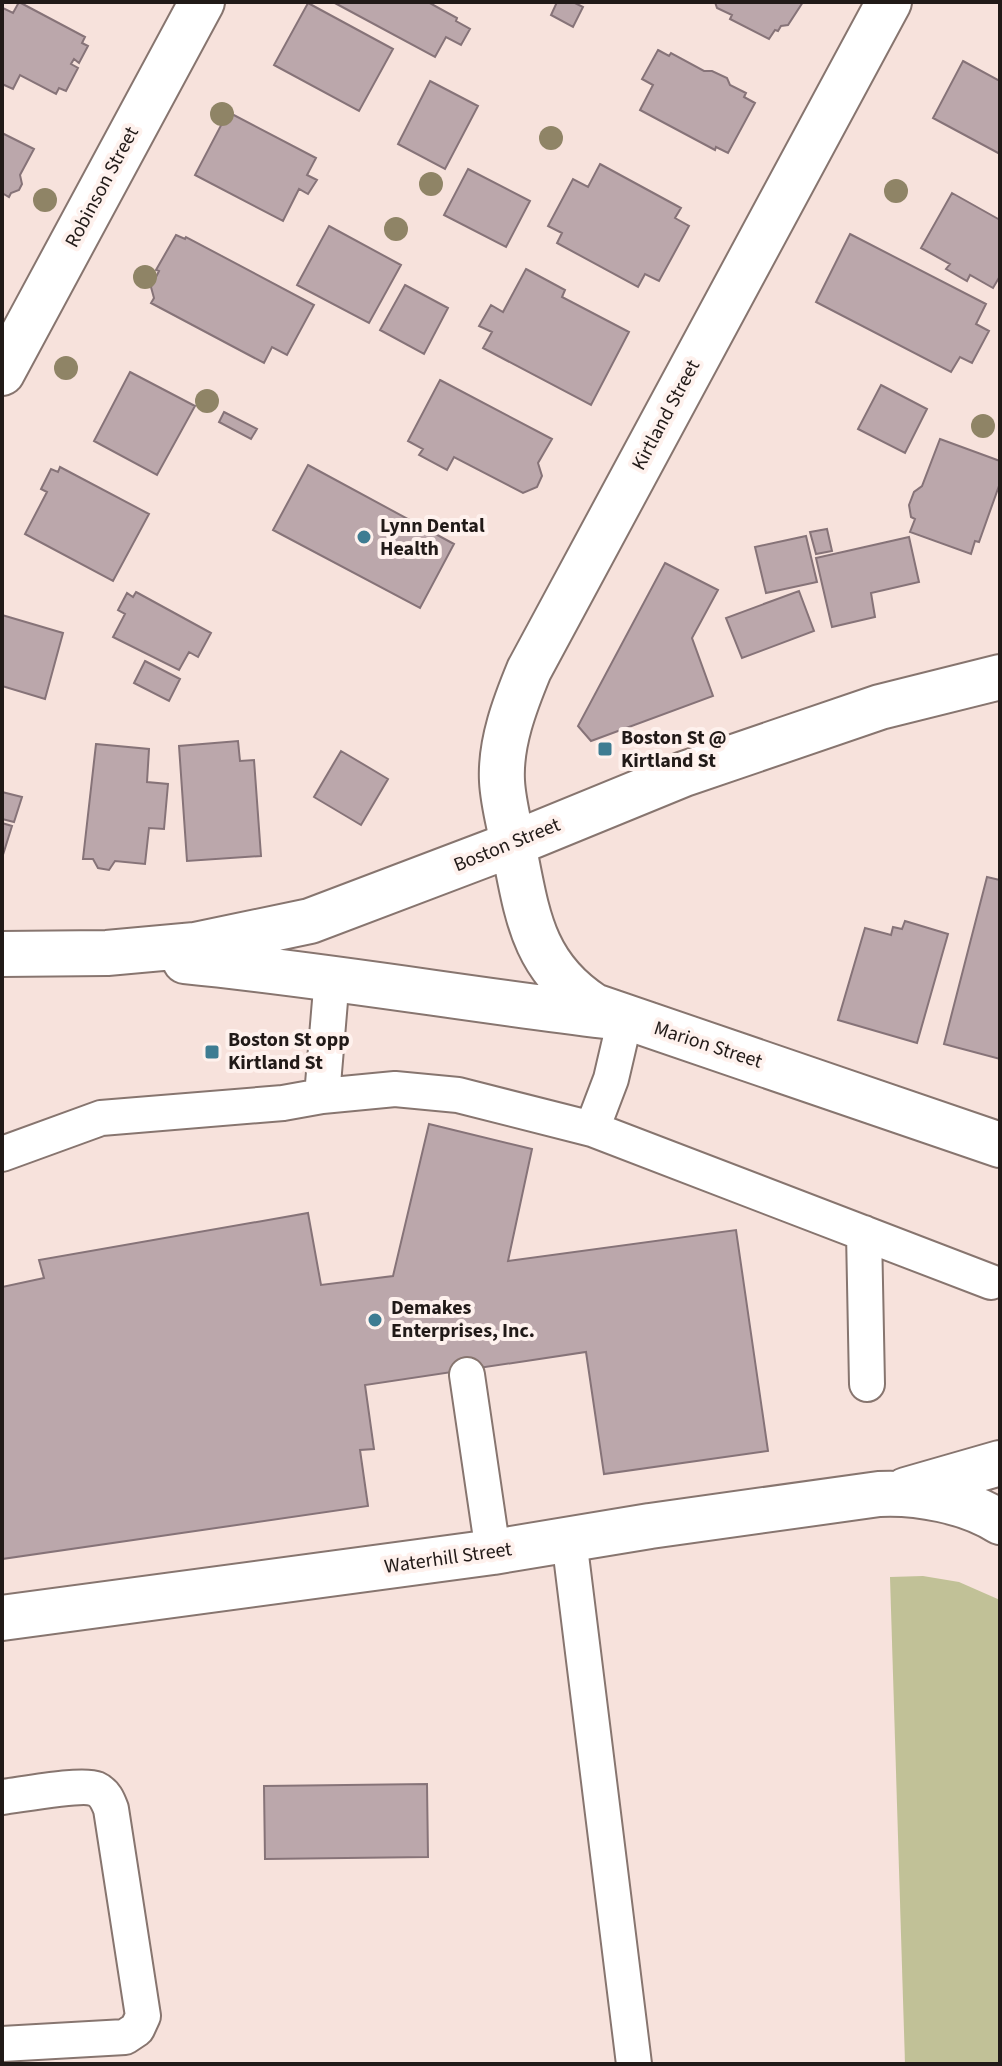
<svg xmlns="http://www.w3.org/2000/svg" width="1002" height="2066" font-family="'Source Sans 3',sans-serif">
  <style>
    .green { fill: #c1c197 }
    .building { fill: #bba7ab; stroke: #867378; stroke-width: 2 }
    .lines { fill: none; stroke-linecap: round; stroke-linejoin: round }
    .lane-casing { stroke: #87756f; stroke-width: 38 }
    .street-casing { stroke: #87756f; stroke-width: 48 }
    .secondary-casing { stroke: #87756f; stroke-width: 48 }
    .lane { stroke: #fff; stroke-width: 34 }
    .street { stroke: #fff; stroke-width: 44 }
    .secondary { stroke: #fff; stroke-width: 44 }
    .tree { fill: #8f8466 }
    .poi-dot { fill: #3e7c92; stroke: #fef1ed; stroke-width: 3 }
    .labels { text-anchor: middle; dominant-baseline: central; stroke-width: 8; stroke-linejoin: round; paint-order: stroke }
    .street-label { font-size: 20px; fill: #211a18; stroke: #fef1ed }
    .poi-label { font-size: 20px; font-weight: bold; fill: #211a18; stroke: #fef1ed; text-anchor: start }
  </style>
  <rect width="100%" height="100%" fill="#f7e2dc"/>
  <path class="green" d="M923,1576L959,1582L1000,1600V2064H905L890,1577Z"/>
  <path class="building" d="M19,2L85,37L82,43L88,46L79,63L74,59L71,64L78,68L66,91L59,88L56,94L20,75L13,89L2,84V10L3,8L13,13Z
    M333,2H428L457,18L456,21L470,29L461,45L446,37L435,57Z
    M557,2H573L583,7L573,27L551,15Z
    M715,2H803L788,25L781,26L778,31L775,30L769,39L730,19L732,15L717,8Z
    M308,3L393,49L359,111L274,65Z
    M658,50L669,56L671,53L704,71H712L727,78L730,85L746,93L744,97L755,103L728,153L716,147L715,150L640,110L653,85L642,79Z
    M963,61L1000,81V154L933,118Z
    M430,81L478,106L445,169L398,144Z
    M228,112L316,158L307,175L317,180L308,194L299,189L283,221L195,175Z
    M2,133L34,149L20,175L22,184L19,190L11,193L9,197L2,193Z
    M600,164L681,208L675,218L689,226L659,281L645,274L638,287L557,243L562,233L548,226L573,179L588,187Z
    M468,169L530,201L506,247L444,215Z
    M952,193L1000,220V276L993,288L970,275L967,281L946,269L950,264L921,248Z
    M329,226L401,265L369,323L297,285Z
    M850,234L986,304L976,324L989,331L972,363L960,357L951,372L816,302Z
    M176,235L185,239L186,237L314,305L287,355L272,347L264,363L151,303L154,298L151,287L159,271L156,270Z
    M526,269L565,290L562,297L629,332L591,405L483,348L492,332L479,326L491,305L503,312Z
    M405,285L448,308L424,354L380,330Z
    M130,372L195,406L157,475L94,441Z
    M440,380L552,439L538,463L542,476L537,487L523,493L454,457L447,470L419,455L423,449L408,441Z
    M881,385L927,409L905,453L858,429Z
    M224,412L257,429L251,439L219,422Z
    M940,439L1000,461V483L979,542L975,541L971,554L910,532L915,519L911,517L909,505L914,492L922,486Z
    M308,465L454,544L420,608L273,530Z
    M60,467L149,514L113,581L25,534L47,492L41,489L51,469L58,472Z
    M827,529L832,551L816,554L810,532Z
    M806,536L817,582L766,593L755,547Z
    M909,537L919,582L871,593L875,617L832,627L816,558Z
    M665,563L718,590L692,638L713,696L591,741L578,726Z
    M799,591L814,631L742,658L726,618Z
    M136,592L211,633L198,657L189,652L179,670L113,637L125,614L118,610L127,593L133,597Z
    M2,615L63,633L45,699L2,686Z
    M145,661L180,679L169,701L134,683Z
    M238,741L240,761L254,760L261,856L187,861L179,746Z
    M96,744L149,749L147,782L168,784L164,829L149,828L145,864L115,861L109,870L98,868L93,859H83Z
    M341,751L388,779L361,825L314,797Z
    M2,792L22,797L14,822L2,819Z
    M2,823L12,826L2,858Z
    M987,877L1000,880V1059L944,1044Z
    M905,921L948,934L917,1043L838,1020L865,928L891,935L893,927L902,929Z
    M429,1124L532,1149L508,1261L736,1230L768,1451L604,1474L586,1352L365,1385L374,1449L360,1450L368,1506L2,1559V1287L44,1278L39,1260L308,1213L321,1285L393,1276Z
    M427,1784L428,1857L265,1859L264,1786Z"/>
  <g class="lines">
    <g class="lane-casing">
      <path id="lane" d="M322,1096L332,977
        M592,1129L991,1282
        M2,1154L101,1118L283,1103L322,1096L395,1089L458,1095L592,1129L611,1079L625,1019
        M864,1233L867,1384
        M467,1375L493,1552
        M569,1539L634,2064
        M2,1797C20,1795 82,1783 96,1789C105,1793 108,1801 111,1809L143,2016L137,2029L125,2037L2,2044"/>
    </g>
    <g class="street-casing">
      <path id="street" d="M2,373L202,2
        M513,844C509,823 503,802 502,781C500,743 515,704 529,670L889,2
        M906,1490L1000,1463
        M2,1618L493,1552L650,1526L879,1494C917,1492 967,1501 1000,1522"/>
    </g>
    <g class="secondary-casing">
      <path id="secondary" d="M513,844C527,912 531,965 594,1006L1000,1145
        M2,954L107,953L195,945L310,921L513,844L684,774L880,707L1000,677
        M185,961C326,975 465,999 605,1016"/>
    </g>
    <use href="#lane" class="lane"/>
    <use href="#street" class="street"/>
    <use href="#secondary" class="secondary"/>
  </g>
  <g class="tree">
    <circle cx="222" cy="114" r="12"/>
    <circle cx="551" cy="138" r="12"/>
    <circle cx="431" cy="184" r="12"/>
    <circle cx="896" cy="191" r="12"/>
    <circle cx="45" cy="200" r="12"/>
    <circle cx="396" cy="229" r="12"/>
    <circle cx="145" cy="277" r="12"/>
    <circle cx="66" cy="368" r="12"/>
    <circle cx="207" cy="401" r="12"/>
    <circle cx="983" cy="426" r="12"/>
  </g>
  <g class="poi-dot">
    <circle cx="364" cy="537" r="8"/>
    <rect x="597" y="741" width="16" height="16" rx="4"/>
    <rect x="204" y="1044" width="16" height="16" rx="4"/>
    <circle cx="375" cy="1320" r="8"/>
  </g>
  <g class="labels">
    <g class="street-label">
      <text transform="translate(102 187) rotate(-62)">Robinson Street</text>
      <text transform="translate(666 415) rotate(-62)">Kirtland Street</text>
      <text transform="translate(507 845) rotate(-22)">Boston Street</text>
      <text transform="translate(708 1045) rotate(18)">Marion Street</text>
      <text transform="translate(448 1558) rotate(-8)">Waterhill Street</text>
    </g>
    <g class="poi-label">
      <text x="380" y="526">Lynn Dental<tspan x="380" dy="23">Health</tspan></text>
      <text x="621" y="738">Boston St @<tspan x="621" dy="23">Kirtland St</tspan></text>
      <text x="228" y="1040">Boston St opp<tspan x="228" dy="23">Kirtland St</tspan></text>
      <text x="391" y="1308">Demakes<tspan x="391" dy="23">Enterprises, Inc.</tspan></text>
    </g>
  </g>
  <rect width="1002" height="2066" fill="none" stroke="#211a18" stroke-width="8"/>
</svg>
